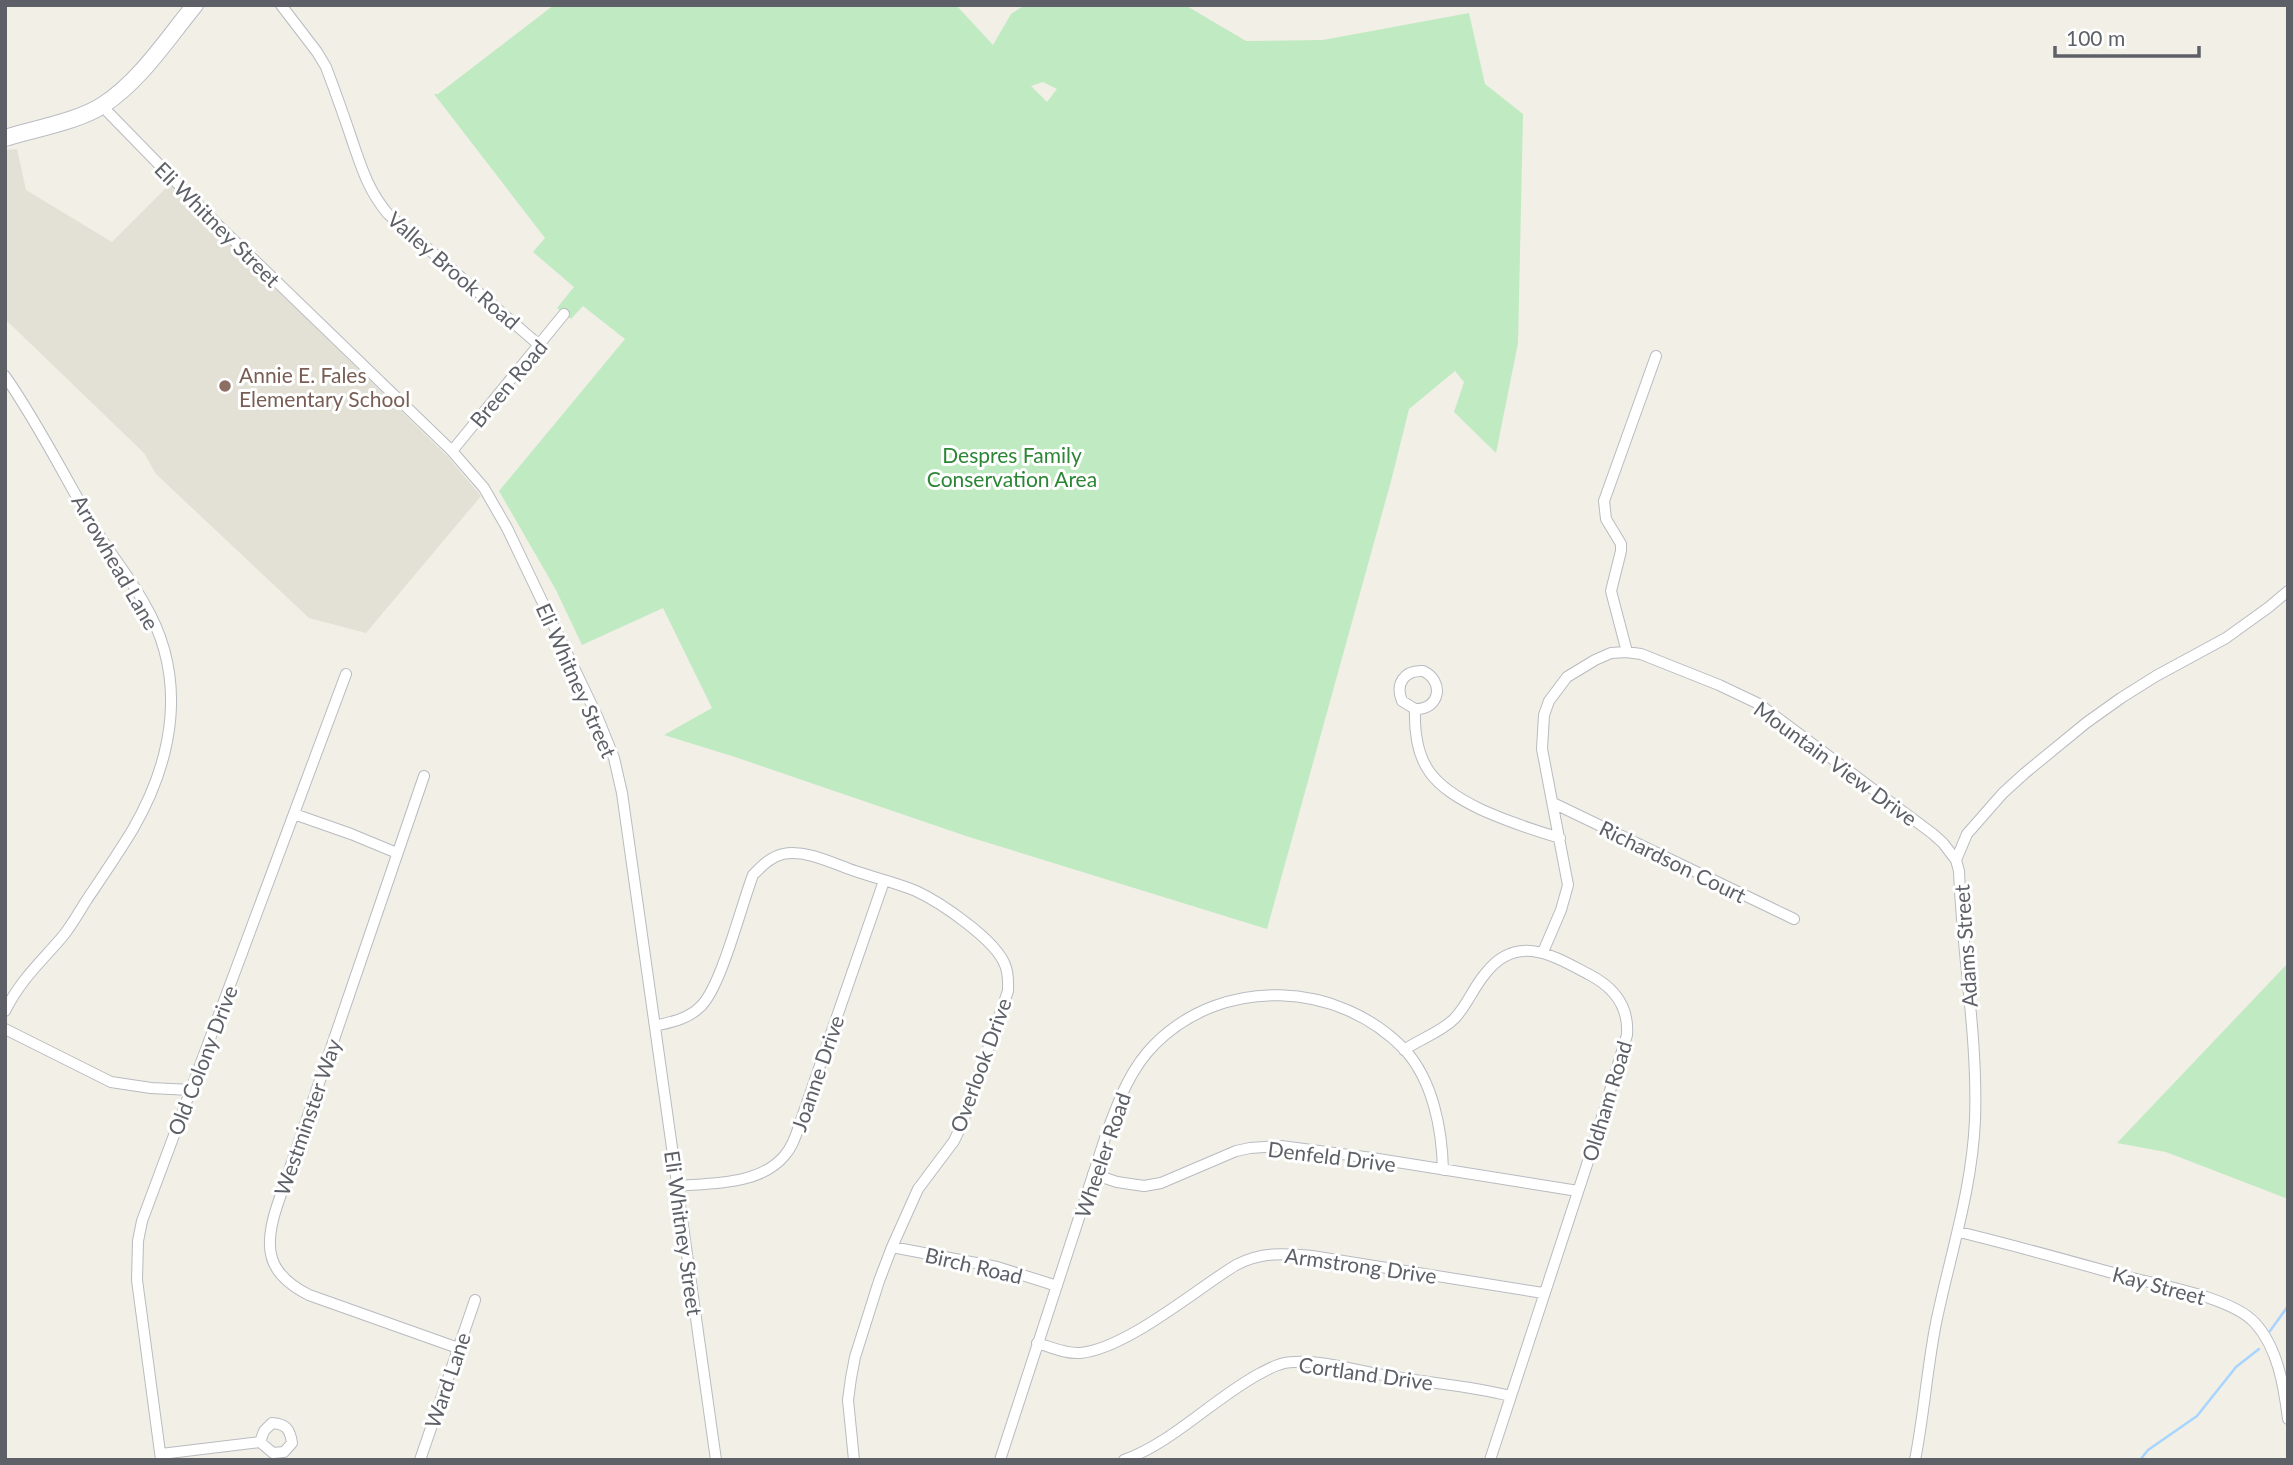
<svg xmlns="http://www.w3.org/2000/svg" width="2293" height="1465" font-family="Lato,sans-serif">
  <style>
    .education { fill: #e3e1d6 }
    .green { fill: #c0eac2; fill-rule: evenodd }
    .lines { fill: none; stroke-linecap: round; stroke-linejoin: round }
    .stream { stroke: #a7d5ff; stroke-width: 2.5 }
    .street-casing { stroke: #b8bbc0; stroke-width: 12 }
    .secondary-casing { stroke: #b9bcc2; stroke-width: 18 }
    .street { stroke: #fff; stroke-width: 10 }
    .secondary { stroke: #fff; stroke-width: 16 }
    .education-dot { fill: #8d6e63; stroke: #fff; stroke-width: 2.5 }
    .labels { text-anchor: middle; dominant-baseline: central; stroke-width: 6; stroke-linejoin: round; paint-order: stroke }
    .street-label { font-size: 21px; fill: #5d6167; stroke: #fff }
    .education-label { font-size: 21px; fill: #785e54; stroke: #fff; text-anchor: start }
    .park-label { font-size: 21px; fill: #2d8636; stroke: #fff }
  </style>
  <rect width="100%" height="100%" fill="#f1efe6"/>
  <path class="education" d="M17,149L26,190L112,242L170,184L448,457L481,496L366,633L309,618L156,474L144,453L5,319V150Z"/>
  <path class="green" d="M554,5H956L993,45L1011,14L1025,5H1185L1246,41L1323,40L1469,13L1485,84L1523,114L1518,343L1496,453L1454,412L1464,382L1455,371L1409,409L1391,481L1267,929L966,836L735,757L664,735L712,708L663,608L582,645L556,590L499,491L625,339L583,306L571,319L557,308L574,287L533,252L545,238L434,94H438ZM1043,82L1057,89L1047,102L1031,86Z
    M2288,963V1199L2166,1152L2117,1143Z"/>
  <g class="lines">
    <path class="stream" d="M2270,1331L2288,1306
      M2140,1460L2148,1450L2197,1416L2236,1367L2259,1349"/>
    <g class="street-casing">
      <path id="street" d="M281,5L317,52L326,67C335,91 344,116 352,140C362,169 368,190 388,214L539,345
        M102,106L218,225L452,451L484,488L507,528L597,716L614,758L622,793L716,1460
        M5,376C40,426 66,480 97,532C112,556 130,578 144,603C188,677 174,758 133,829C118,854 102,877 86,901C79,912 72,925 63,936C41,962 21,979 5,1011
        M452,451L564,314
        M1627,652L1611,591L1621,551V544L1606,519L1604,501L1656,356
        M1415,709L1402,701C1395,684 1404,670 1423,671C1445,681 1440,710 1415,709C1413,766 1434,787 1482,810C1507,821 1533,830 1560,838
        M424,776L277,1206C263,1248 267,1274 309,1295L458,1348
        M1553,803L1794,919
        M294,814L351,834L397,853
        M1543,952L1561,910L1568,885L1542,749L1544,715L1549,701L1567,677L1595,660L1611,653L1626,652L1641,654L1719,685L1759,704L1933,834L1943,843L1956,860
        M655,1026C671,1022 688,1019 700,1007C721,988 741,906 753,875C762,866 770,857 783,854C806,849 834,864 855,871C875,878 897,883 916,891C940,902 996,940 1005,965C1009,974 1008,982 1008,991L962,1124L954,1141L918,1189L892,1247L879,1281L855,1357L851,1378L848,1400L854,1460
        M5,1029L111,1082L151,1088L191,1090
        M1404,1050C1420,1039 1441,1032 1454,1019C1467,1006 1473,988 1485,974C1517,932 1554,956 1590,975C1615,988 1629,1007 1627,1035L1595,1140L1490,1460
        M1093,1174L1117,1182L1144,1186L1161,1183L1236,1151L1250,1148L1281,1146L1372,1158L1578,1191
        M677,1186C712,1183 761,1185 785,1155C792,1147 796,1136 799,1126L884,881
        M1959,1232C2013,1245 2066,1260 2120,1275C2156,1285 2230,1296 2255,1323C2278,1348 2284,1387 2288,1419
        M892,1247L997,1267L1057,1286
        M1037,1343C1051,1347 1065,1354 1080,1353C1126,1349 1195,1290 1236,1265C1261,1252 1284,1253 1312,1256L1543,1293
        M161,1454L260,1442L264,1431L272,1423C286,1424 290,1429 292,1443L284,1452L273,1453L260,1442
        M161,1460L137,1280L138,1241L142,1221L346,674
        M420,1460L475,1300
        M1000,1460L1107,1132C1119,1100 1130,1069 1155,1044C1223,976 1338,980 1405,1050C1433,1081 1442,1129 1443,1170
        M1124,1460C1172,1443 1213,1399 1259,1374C1270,1368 1281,1362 1294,1362C1324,1360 1353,1370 1383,1375C1426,1383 1468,1385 1510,1396
        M1915,1460C1924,1415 1927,1368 1936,1323C1950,1255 1972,1190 1975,1120C1978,1037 1962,954 1959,871L1956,860L1967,834L2003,793L2025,773L2086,723L2121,698L2156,676L2226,638L2269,607L2288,591"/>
    </g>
    <g class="secondary-casing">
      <path id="secondary" d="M5,138C34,129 79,121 103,105C140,81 167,39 195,5"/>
    </g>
    <use href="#street" class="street"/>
    <use href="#secondary" class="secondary"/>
  </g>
  <circle class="education-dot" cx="225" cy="386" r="7"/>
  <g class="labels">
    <g class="street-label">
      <text transform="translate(218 224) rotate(45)">Eli Whitney Street</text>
      <text transform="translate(454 270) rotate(41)">Valley Brook Road</text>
      <text transform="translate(508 383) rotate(-50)">Breen Road</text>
      <text transform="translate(116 562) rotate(60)">Arrowhead Lane</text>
      <text transform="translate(577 680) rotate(66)">Eli Whitney Street</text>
      <text transform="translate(1836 763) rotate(36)">Mountain View Drive</text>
      <text transform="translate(1673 861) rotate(26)">Richardson Court</text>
      <text transform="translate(1965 946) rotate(-94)">Adams Street</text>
      <text transform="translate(202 1060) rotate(-69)">Old Colony Drive</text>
      <text transform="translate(980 1065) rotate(-70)">Overlook Drive</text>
      <text transform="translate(817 1073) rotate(-71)">Joanne Drive</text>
      <text transform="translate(1606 1101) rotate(-73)">Oldham Road</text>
      <text transform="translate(307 1117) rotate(-71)">Westminster Way</text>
      <text transform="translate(1102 1155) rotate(-71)">Wheeler Road</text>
      <text transform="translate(1332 1156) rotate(7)">Denfeld Drive</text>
      <text transform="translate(684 1233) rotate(82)">Eli Whitney Street</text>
      <text transform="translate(974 1265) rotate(13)">Birch Road</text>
      <text transform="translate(1361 1265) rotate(8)">Armstrong Drive</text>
      <text transform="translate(2159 1285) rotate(15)">Kay Street</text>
      <text transform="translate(1366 1373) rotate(8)">Cortland Drive</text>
      <text transform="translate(447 1380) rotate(-71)">Ward Lane</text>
    </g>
    <g class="education-label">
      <text x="239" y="374">Annie E. Fales<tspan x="239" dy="24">Elementary School</tspan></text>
    </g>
    <g class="park-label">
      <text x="1012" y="454">Despres Family<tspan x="1012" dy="24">Conservation Area</tspan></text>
    </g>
  </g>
  <rect width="2293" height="1465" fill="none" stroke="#5d6167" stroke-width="14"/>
  <path d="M2055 46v10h144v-10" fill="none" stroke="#5d6167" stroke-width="3.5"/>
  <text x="2066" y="46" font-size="21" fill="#5d6167" stroke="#ffffff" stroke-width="5" paint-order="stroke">100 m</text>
</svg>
